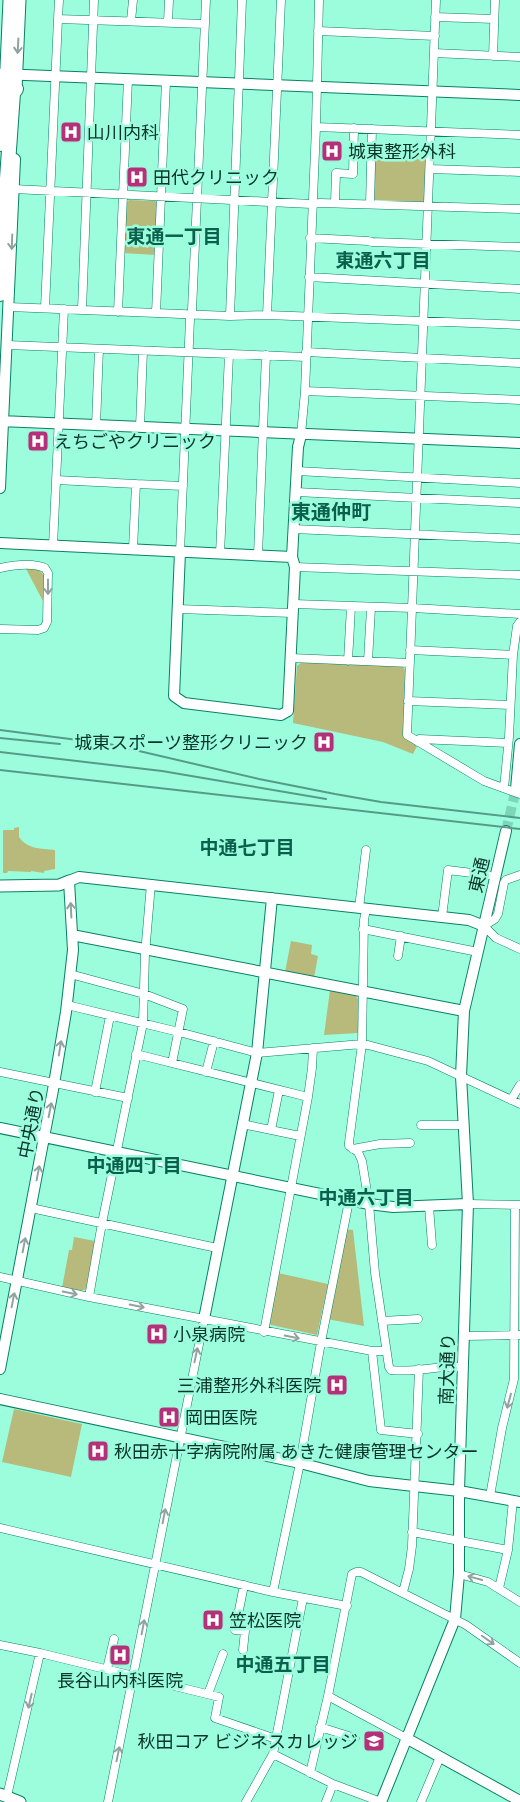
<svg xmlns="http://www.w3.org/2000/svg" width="520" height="1802" font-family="Raleway,'Noto Sans JP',sans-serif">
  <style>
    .green { fill: #b7ba7b }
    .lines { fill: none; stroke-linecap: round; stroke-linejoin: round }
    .secondary-tunnel { stroke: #7ed5b9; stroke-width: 10; stroke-dasharray: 10 5; stroke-linecap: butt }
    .street-casing { stroke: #078065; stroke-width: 9 }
    .secondary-casing { stroke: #078065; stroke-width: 12 }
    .primary-casing { stroke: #078065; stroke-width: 13 }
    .highway-casing { stroke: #078065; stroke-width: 16 }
    .street { stroke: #fff; stroke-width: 8 }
    .secondary { stroke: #fff; stroke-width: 10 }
    .primary { stroke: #fff; stroke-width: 11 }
    .highway { stroke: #fff; stroke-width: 14 }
    .rail { stroke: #559c86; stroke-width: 2 }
    .oneway { stroke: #90a49f }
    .labels { text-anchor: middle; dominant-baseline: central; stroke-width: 5; stroke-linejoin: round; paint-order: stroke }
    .poi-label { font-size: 18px; fill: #083429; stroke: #9cfddd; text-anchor: start }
    .street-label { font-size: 18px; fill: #083429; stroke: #9cfddd }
    .neighbourhood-label { font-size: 19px; font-weight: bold; fill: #0a604c; stroke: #9cfddd }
    .quarter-label { font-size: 20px; font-weight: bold; fill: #0a604c; stroke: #9cfddd }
  </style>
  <rect width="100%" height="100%" fill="#9cfddd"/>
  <path class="green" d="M374,152L427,154L425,199L422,202L375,200L372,197Z
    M129,200L155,201L158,205L156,255L122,253L125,205Z
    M25,567L38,569L44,575V603Z
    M302,662L402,666L405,670L403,735L418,744L413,754L383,742L293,723L297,666Z
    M19,827V837C28,850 41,848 55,850V869L44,871V873L31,871V872L8,871L7,873H3V830H14V828Z
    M291,941L312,945L311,954L318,956L314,978L285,972Z
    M330,990L355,995L358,999V1033L324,1035Z
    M344,1229L353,1230L364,1326L327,1319Z
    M74,1237L95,1241L86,1289L81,1291L62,1288L69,1250H72Z
    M278,1273L328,1284L317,1335L267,1324Z
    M14,1409L82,1424L71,1477L2,1462Z"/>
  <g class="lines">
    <path class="secondary-tunnel" d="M506,831L516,789"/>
    <g class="street-casing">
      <path id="street" d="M59,0L58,19L205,24
        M436,0L407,735L484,781L520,794
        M435,17L494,19
        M131,21L133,0
        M168,22L169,0
        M318,31L435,36
        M434,53L520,57
        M493,56L495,0
        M316,127L520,135
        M430,169L520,172
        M14,189L311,204L320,203L520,209
        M335,203L336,173L353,174L354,128
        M370,204L372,129
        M310,238L368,241L372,242L520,247
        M309,277L520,289
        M9,307L230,316L267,315L520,325
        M45,308L58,19
        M82,310L94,0
        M118,312L128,79
        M156,313L166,81
        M267,315L281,0
        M230,316L242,0
        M7,345L306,357
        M306,352L520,363
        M305,391L520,400
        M96,425L99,349
        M140,427L143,351
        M301,435L305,391L316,127L319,0
        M297,471L520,483
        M56,480L136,484L133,549
        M136,484L183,486
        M296,492L520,503
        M293,529L520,539
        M53,546L64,309
        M180,552L190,319L192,310L206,0
        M220,554L229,355
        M258,555L266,355
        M295,567L520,575
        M0,568C14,565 32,562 45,568L48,573L47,622L44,628L38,630L0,629
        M294,604L412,608L520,614
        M178,609L293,613
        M410,650L513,655
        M291,658L410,663
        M348,661L351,607
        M368,661L371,608
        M408,701L510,705
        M418,742L419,739L508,743
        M504,788L509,737L513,655L517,626L520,622
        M520,875L506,880L504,883L498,914L495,919L484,926L496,938L520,949
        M359,908L366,850
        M366,909L364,920L362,1044L349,1142V1146L358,1152L362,1161L369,1204L375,1273L389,1367L391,1370C415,1373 439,1365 463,1367
        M442,917L448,870L488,875
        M363,929L478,952
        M398,956L401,936
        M70,974L144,994L183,1009L172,1063
        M67,1005L179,1032L257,1053L362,1044L368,1045L428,1061L520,1104
        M136,1054L308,1097
        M0,1072L128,1098
        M206,1072L214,1041
        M95,1092L110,1016
        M511,1100L520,1085
        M242,1124L300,1136
        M421,1125H463
        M271,1130L279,1090
        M353,1149L380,1144L410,1143
        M468,1204L520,1205
        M429,1206L432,1245
        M31,1208L217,1248
        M0,1277L89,1297L372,1351H386
        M89,1297L102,1223L143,1023L145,954L151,884
        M382,1321L418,1319
        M264,1332L308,1097L312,1068L313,1048
        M465,1336L520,1335
        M372,1351L381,1430L418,1434
        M490,1496L502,1428L514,1379L515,1205
        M0,1528L273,1592L347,1606
        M412,1532L508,1550
        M459,1574L488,1582L520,1602
        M499,1588L508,1550L513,1500
        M273,1592L300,1463L321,1342L349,1201
        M403,1592L409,1569L412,1546L419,1369
        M0,1645L40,1653L219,1697L215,1718L276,1739
        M243,1650L245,1631L235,1630L244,1585
        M107,1669L114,1639
        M208,1694L223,1654
        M328,1696L406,1738
        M320,1727L355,1738
        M273,1754L333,1784L381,1802
        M310,1773L328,1696L352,1574L356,1572H361L466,1625L520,1663
        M7,1796L40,1653
        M108,1802L204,1319
        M246,1802L273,1754L303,1598
        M326,1802L333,1784
        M421,1802L440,1757"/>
    </g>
    <g class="secondary-casing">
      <path id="secondary" d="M0,74L520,95
        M0,146L4,112
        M0,421L520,443
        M0,488L15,159
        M0,543L292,557
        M180,552L174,696L184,703L281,715L288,711L295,567L292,557L298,447L301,435
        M516,789L520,744
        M72,935L464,1011
        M0,1128L369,1204L393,1207L468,1204
        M204,1319L257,1053L272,898
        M0,1369L53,1090L66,1012L73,950L69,881L79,877L469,920L484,926
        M0,1399L300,1463L369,1481L459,1491L520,1502
        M406,1738L520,1801
        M381,1802L455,1619L459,1574V1491L468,1204L461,1076L464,1011L506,831"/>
    </g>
    <g class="primary-casing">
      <path id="primary" d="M16,89L20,0
        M4,112L9,0
        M0,886L59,885L69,881
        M0,1794L20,1802"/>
    </g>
    <g class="highway-casing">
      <path id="highway" d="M0,294L3,235L13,93L16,89"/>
    </g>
    <use href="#street" class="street"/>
    <use href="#secondary" class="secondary"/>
    <use href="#primary" class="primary"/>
    <use href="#highway" class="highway"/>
    <path class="rail" d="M0,730L109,744L259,779L335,794L381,802L520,818
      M0,738L60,744
      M0,752L162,771L326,799
      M0,770L520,829"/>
  </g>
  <defs><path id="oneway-shaft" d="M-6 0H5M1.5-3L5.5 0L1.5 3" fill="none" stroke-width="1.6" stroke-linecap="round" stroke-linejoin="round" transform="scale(1.25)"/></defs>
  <g class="oneway">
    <use href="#oneway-shaft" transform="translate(18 46) rotate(93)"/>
    <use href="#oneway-shaft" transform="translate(12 242) rotate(92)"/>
    <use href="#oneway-shaft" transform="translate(48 587) rotate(90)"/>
    <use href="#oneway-shaft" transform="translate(71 910) rotate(-93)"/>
    <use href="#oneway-shaft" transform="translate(60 1048) rotate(-81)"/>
    <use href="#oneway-shaft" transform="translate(50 1110) rotate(-79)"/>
    <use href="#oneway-shaft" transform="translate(38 1173) rotate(-79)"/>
    <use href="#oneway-shaft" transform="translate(24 1245) rotate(-79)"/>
    <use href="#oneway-shaft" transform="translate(70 1293) rotate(12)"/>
    <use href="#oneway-shaft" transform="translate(13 1300) rotate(-79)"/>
    <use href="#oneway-shaft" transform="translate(137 1306) rotate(11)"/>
    <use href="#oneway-shaft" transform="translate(292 1337) rotate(11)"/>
    <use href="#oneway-shaft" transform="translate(196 1355) rotate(-78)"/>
    <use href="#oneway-shaft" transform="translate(509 1401) rotate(105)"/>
    <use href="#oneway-shaft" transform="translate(164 1516) rotate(-79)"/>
    <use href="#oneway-shaft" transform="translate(475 1578) rotate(-165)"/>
    <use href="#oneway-shaft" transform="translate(143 1627) rotate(-79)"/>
    <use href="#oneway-shaft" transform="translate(488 1640) rotate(35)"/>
    <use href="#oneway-shaft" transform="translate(30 1701) rotate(103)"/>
    <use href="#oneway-shaft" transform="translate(118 1754) rotate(-78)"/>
  </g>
  <defs>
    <g id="hospital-square" transform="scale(1.125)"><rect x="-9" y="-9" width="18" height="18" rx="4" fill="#b43179" stroke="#9cfddd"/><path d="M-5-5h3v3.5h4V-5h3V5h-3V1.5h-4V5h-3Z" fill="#fff"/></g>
    <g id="university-square" transform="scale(1.125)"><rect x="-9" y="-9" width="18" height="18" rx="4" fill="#b43179" stroke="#9cfddd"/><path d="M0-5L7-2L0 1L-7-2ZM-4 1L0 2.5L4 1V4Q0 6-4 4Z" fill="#fff"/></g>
  </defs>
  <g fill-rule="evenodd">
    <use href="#hospital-square" x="71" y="132"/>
    <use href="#hospital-square" x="332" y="151"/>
    <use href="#hospital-square" x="137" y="177"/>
    <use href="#hospital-square" x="38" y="441"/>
    <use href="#hospital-square" x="324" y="742"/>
    <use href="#hospital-square" x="157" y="1334"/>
    <use href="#hospital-square" x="337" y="1385"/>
    <use href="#hospital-square" x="169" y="1417"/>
    <use href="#hospital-square" x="98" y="1451"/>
    <use href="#hospital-square" x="213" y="1620"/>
    <use href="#hospital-square" x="120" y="1655"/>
    <use href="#university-square" x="374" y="1741"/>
  </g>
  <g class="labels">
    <g class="poi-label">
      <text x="87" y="132">山川内科</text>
      <text x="348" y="151">城東整形外科</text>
      <text x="153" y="177">田代クリニック</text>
      <text x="54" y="441">えちごやクリニック</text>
      <text x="308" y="742" text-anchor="end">城東スポーツ整形クリニック</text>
      <text x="173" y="1334">小泉病院</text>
      <text x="321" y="1385" text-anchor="end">三浦整形外科医院</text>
      <text x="185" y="1417">岡田医院</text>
      <text x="114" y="1451">秋田赤十字病院附属 あきた健康管理センター</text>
      <text x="229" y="1620">笠松医院</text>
      <text x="120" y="1680" text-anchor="middle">長谷山内科医院</text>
      <text x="358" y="1741" text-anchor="end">秋田コア ビジネスカレッジ</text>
    </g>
    <g class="street-label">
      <text transform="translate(479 875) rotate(-77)">東通</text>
      <text transform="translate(31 1123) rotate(-79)">中央通り</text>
      <text transform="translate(447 1369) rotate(-88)">南大通り</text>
    </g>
    <g class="neighbourhood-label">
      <text x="174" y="236">東通一丁目</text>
      <text x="383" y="260">東通六丁目</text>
      <text x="247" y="847">中通七丁目</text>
      <text x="134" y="1165">中通四丁目</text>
      <text x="366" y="1197">中通六丁目</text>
      <text x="283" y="1664">中通五丁目</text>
    </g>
    <g class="quarter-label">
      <text x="331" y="512">東通仲町</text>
    </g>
  </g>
</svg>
